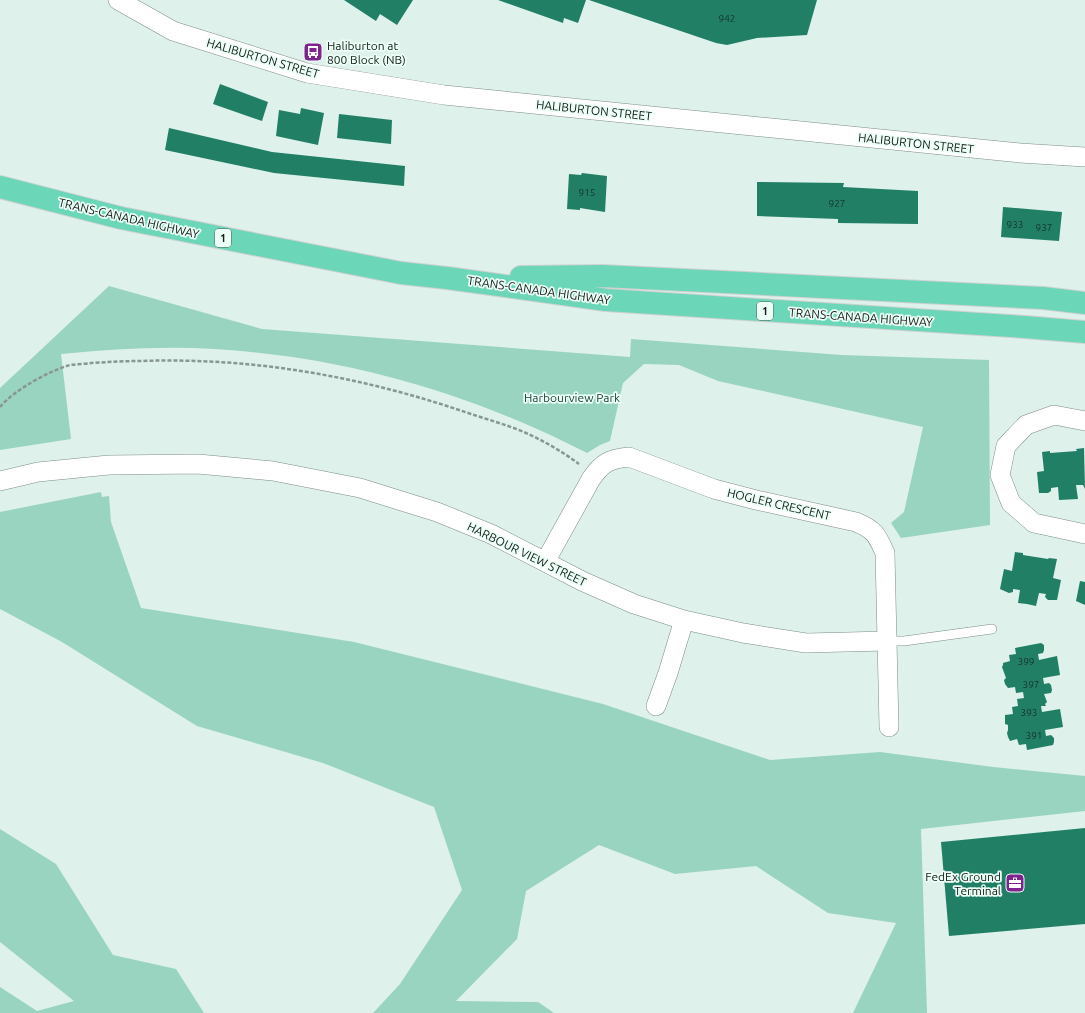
<svg xmlns="http://www.w3.org/2000/svg" width="1085" height="1013" font-family="Ubuntu,sans-serif">
  <style>
    .green { fill: #99d4c0 }
    .building { fill: #217f66 }
    .lines { fill: none; stroke-linecap: round; stroke-linejoin: round }
    .service-casing { stroke: #7c8d87; stroke-width: 10 }
    .minor-casing { stroke: #7c8d87; stroke-width: 20 }
    .trunk-casing { stroke: #d0d1d1; stroke-width: 24 }
    .path { stroke: #899792; stroke-width: 2.5; stroke-dasharray: 4 2; stroke-linecap: butt }
    .service { stroke: #fff; stroke-width: 9 }
    .minor { stroke: #fff; stroke-width: 19 }
    .trunk { stroke: #6cd6b8; stroke-width: 22 }
    .labels { text-anchor: middle; dominant-baseline: central; stroke-width: 3.5; stroke-linejoin: round; paint-order: stroke }
    .number-label { font-size: 10px; fill: #17342c }
    .shield { fill: #ebfff7; stroke: #545f5b; stroke-width: 1 }
    .shield-label { font-size: 11px; font-weight: bold; fill: #141b18 }
    .poi-label { font-size: 12px; fill: #141b18; stroke: #ebfff7; text-anchor: start }
    .street-label { font-size: 12px; fill: #141b18; stroke: #ebfff7 }
    .park-label { font-size: 12px; fill: #153d31; stroke: #ebfff7 }
  </style>
  <rect width="100%" height="100%" fill="#def1ea"/>
  <path class="green" d="M109,286L262,329L630,357L631,339L842,355L989,360L990,525L901,538L891,523L904,512L923,427L718,381L679,365L644,364L623,383L610,441L600,445L587,453C470,393 347,357 215,349C163,346 112,349 61,354L71,439L0,450V388Z
    M101,492L102,497L109,496L111,522L141,608L354,642L603,704L770,760L880,752L993,767L1085,776V811L921,829L927,1013H853L896,923L828,913L756,866L675,874L599,845L526,891L517,939L456,1001L538,1002L554,1013H373L400,984L462,890L434,807L323,763L197,726L62,642L0,609V512Z
    M0,829L56,864L113,955L176,969L204,1013H0V987L37,1011L74,1001L0,942Z"/>
  <path class="building" d="M344,0H413L397,25L380,14L376,21Z
    M498,0H586L578,23L564,18L563,23Z
    M589,0H817L807,35L757,38L727,45L716,43Z
    M220,84L268,102L262,121L213,104Z
    M301,108L324,113L318,145L276,136L279,110L300,114Z
    M339,114L392,120L391,144L337,138Z
    M169,128L272,152L405,166L404,186L274,173L165,150Z
    M582,173L607,176L605,212L580,208V210L567,209L569,174L581,175Z
    M757,182L844,183L843,187L918,191V224L838,223V219L757,216Z
    M1003,207L1062,212L1059,241L1001,237Z
    M1084,448L1085,489L1083,485H1076L1078,499L1059,500L1058,487L1051,488V491L1048,493H1039L1037,472L1044,471L1042,452L1050,451V453L1077,451L1076,449Z
    M1015,552L1023,553V555L1048,559L1049,558L1057,559L1053,578L1061,580L1057,600H1048L1045,597L1046,594L1039,593L1036,606L1027,604L1018,603L1020,590L1013,589V592L1009,593L1000,589L1004,569L1012,571Z
    M1080,581L1085,582V605L1076,601Z
    M1041,643L1044,645V650L1043,653L1038,654L1039,660L1057,656L1060,675L1043,678L1044,684L1049,683L1051,685L1052,690L1051,693L1044,694L1047,702L1045,704L1046,706H1041L1042,712L1060,709L1063,727L1045,730L1046,736L1051,735L1054,738V742L1053,745L1027,750L1026,744L1019,745L1017,739L1010,741L1008,737L1007,733L1008,730V725L1005,724V715L1013,714L1012,707L1018,706L1017,699L1024,698L1023,692L1016,693L1015,687L1008,688L1005,684L1004,680L1006,678L1002,667L1003,665V663L1010,661L1009,655L1016,654L1015,648Z
    M1085,828V924L949,936L941,842Z"/>
  <g class="lines">
    <g class="service-casing">
      <path id="service" d="M887,641H904L992,629"/>
    </g>
    <g class="minor-casing">
      <path id="minor" d="M118,0L173,31L307,73L444,95L1020,153L1085,157
        M1085,421L1054,415L1026,425L1006,446L1000,475L1011,503L1034,523L1085,534
        M0,481L38,472L109,465L198,464L273,471L360,488L437,512L491,534L582,581L634,604L684,620L743,633L806,643L887,641
        M545,562L591,479C602,463 609,459 629,457L714,489L756,500L856,522C875,530 877,535 885,553L889,727
        M656,706L668,673L684,620"/>
    </g>
    <g class="trunk-casing">
      <path id="trunk" d="M0,187L121,218L401,273L447,278L606,300L1025,327L1085,332
        M521,277L603,276L1043,298L1085,303"/>
    </g>
    <path class="path" d="M0,407C14,390 49,371 70,365C77,364 85,364 91,363C108,362 124,361 140,361C254,357 364,377 471,414C489,420 508,425 526,433C544,441 563,452 579,464"/>
    <use href="#service" class="service"/>
    <use href="#minor" class="minor"/>
    <use href="#trunk" class="trunk"/>
  </g>
  <defs>
    <g id="bus-square" transform="scale(1)"><rect x="-9" y="-9" width="18" height="18" rx="4" fill="#80238f" stroke="#ebfff7"/><path d="M-5-6H5V4H4V6H2V4H-2V6H-4V4H-5ZM-3.5-4V0h7V-4ZM-3.5 1.2v1.5H-2V1.2ZM2 1.2v1.5H3.5V1.2Z" fill="#fff"/></g>
    <g id="office-square" transform="scale(1)"><rect x="-9" y="-9" width="18" height="18" rx="4" fill="#80238f" stroke="#ebfff7"/><path d="M-6-3h4V-5.5h4V-3h4V5H-6ZM-1-4.5V-3h2v-1.5ZM-6 0V1H6V0Z" fill="#fff"/></g>
  </defs>
  <g fill-rule="evenodd">
    <use href="#bus-square" x="313" y="52"/>
    <use href="#office-square" x="1015" y="883"/>
  </g>
  <g class="labels">
    <g class="number-label">
      <text x="727" y="18">942</text>
      <text x="587" y="192">915</text>
      <text x="837" y="203">927</text>
      <text x="1015" y="224">933</text>
      <text x="1044" y="227">937</text>
      <text x="1026" y="661">399</text>
      <text x="1031" y="684">397</text>
      <text x="1029" y="712">393</text>
      <text x="1034" y="735">391</text>
    </g>
    <g class="shield">
      <rect x="215" y="229" width="16" height="18" rx="3"/>
      <rect x="757" y="302" width="16" height="18" rx="3"/>
    </g>
    <g class="shield-label">
      <text x="223" y="238">1</text>
      <text x="765" y="311">1</text>
    </g>
    <g class="poi-label">
      <text x="327" y="45">Haliburton at<tspan x="327" dy="14">800 Block (NB)</tspan></text>
      <text x="1001" y="876" text-anchor="end">FedEx Ground<tspan x="1001" dy="14">Terminal</tspan></text>
    </g>
    <g class="street-label">
      <text transform="translate(263 58) rotate(16)">HALIBURTON STREET</text>
      <text transform="translate(594 110) rotate(6)">HALIBURTON STREET</text>
      <text transform="translate(916 143) rotate(6)">HALIBURTON STREET</text>
      <text transform="translate(129 218) rotate(13)">TRANS-CANADA HIGHWAY</text>
      <text transform="translate(539 290) rotate(8)">TRANS-CANADA HIGHWAY</text>
      <text transform="translate(861 317) rotate(4)">TRANS-CANADA HIGHWAY</text>
      <text transform="translate(779 504) rotate(13)">HOGLER CRESCENT</text>
      <text transform="translate(527 554) rotate(26)">HARBOUR VIEW STREET</text>
    </g>
    <g class="park-label">
      <text x="572" y="397">Harbourview Park</text>
    </g>
  </g>
</svg>
